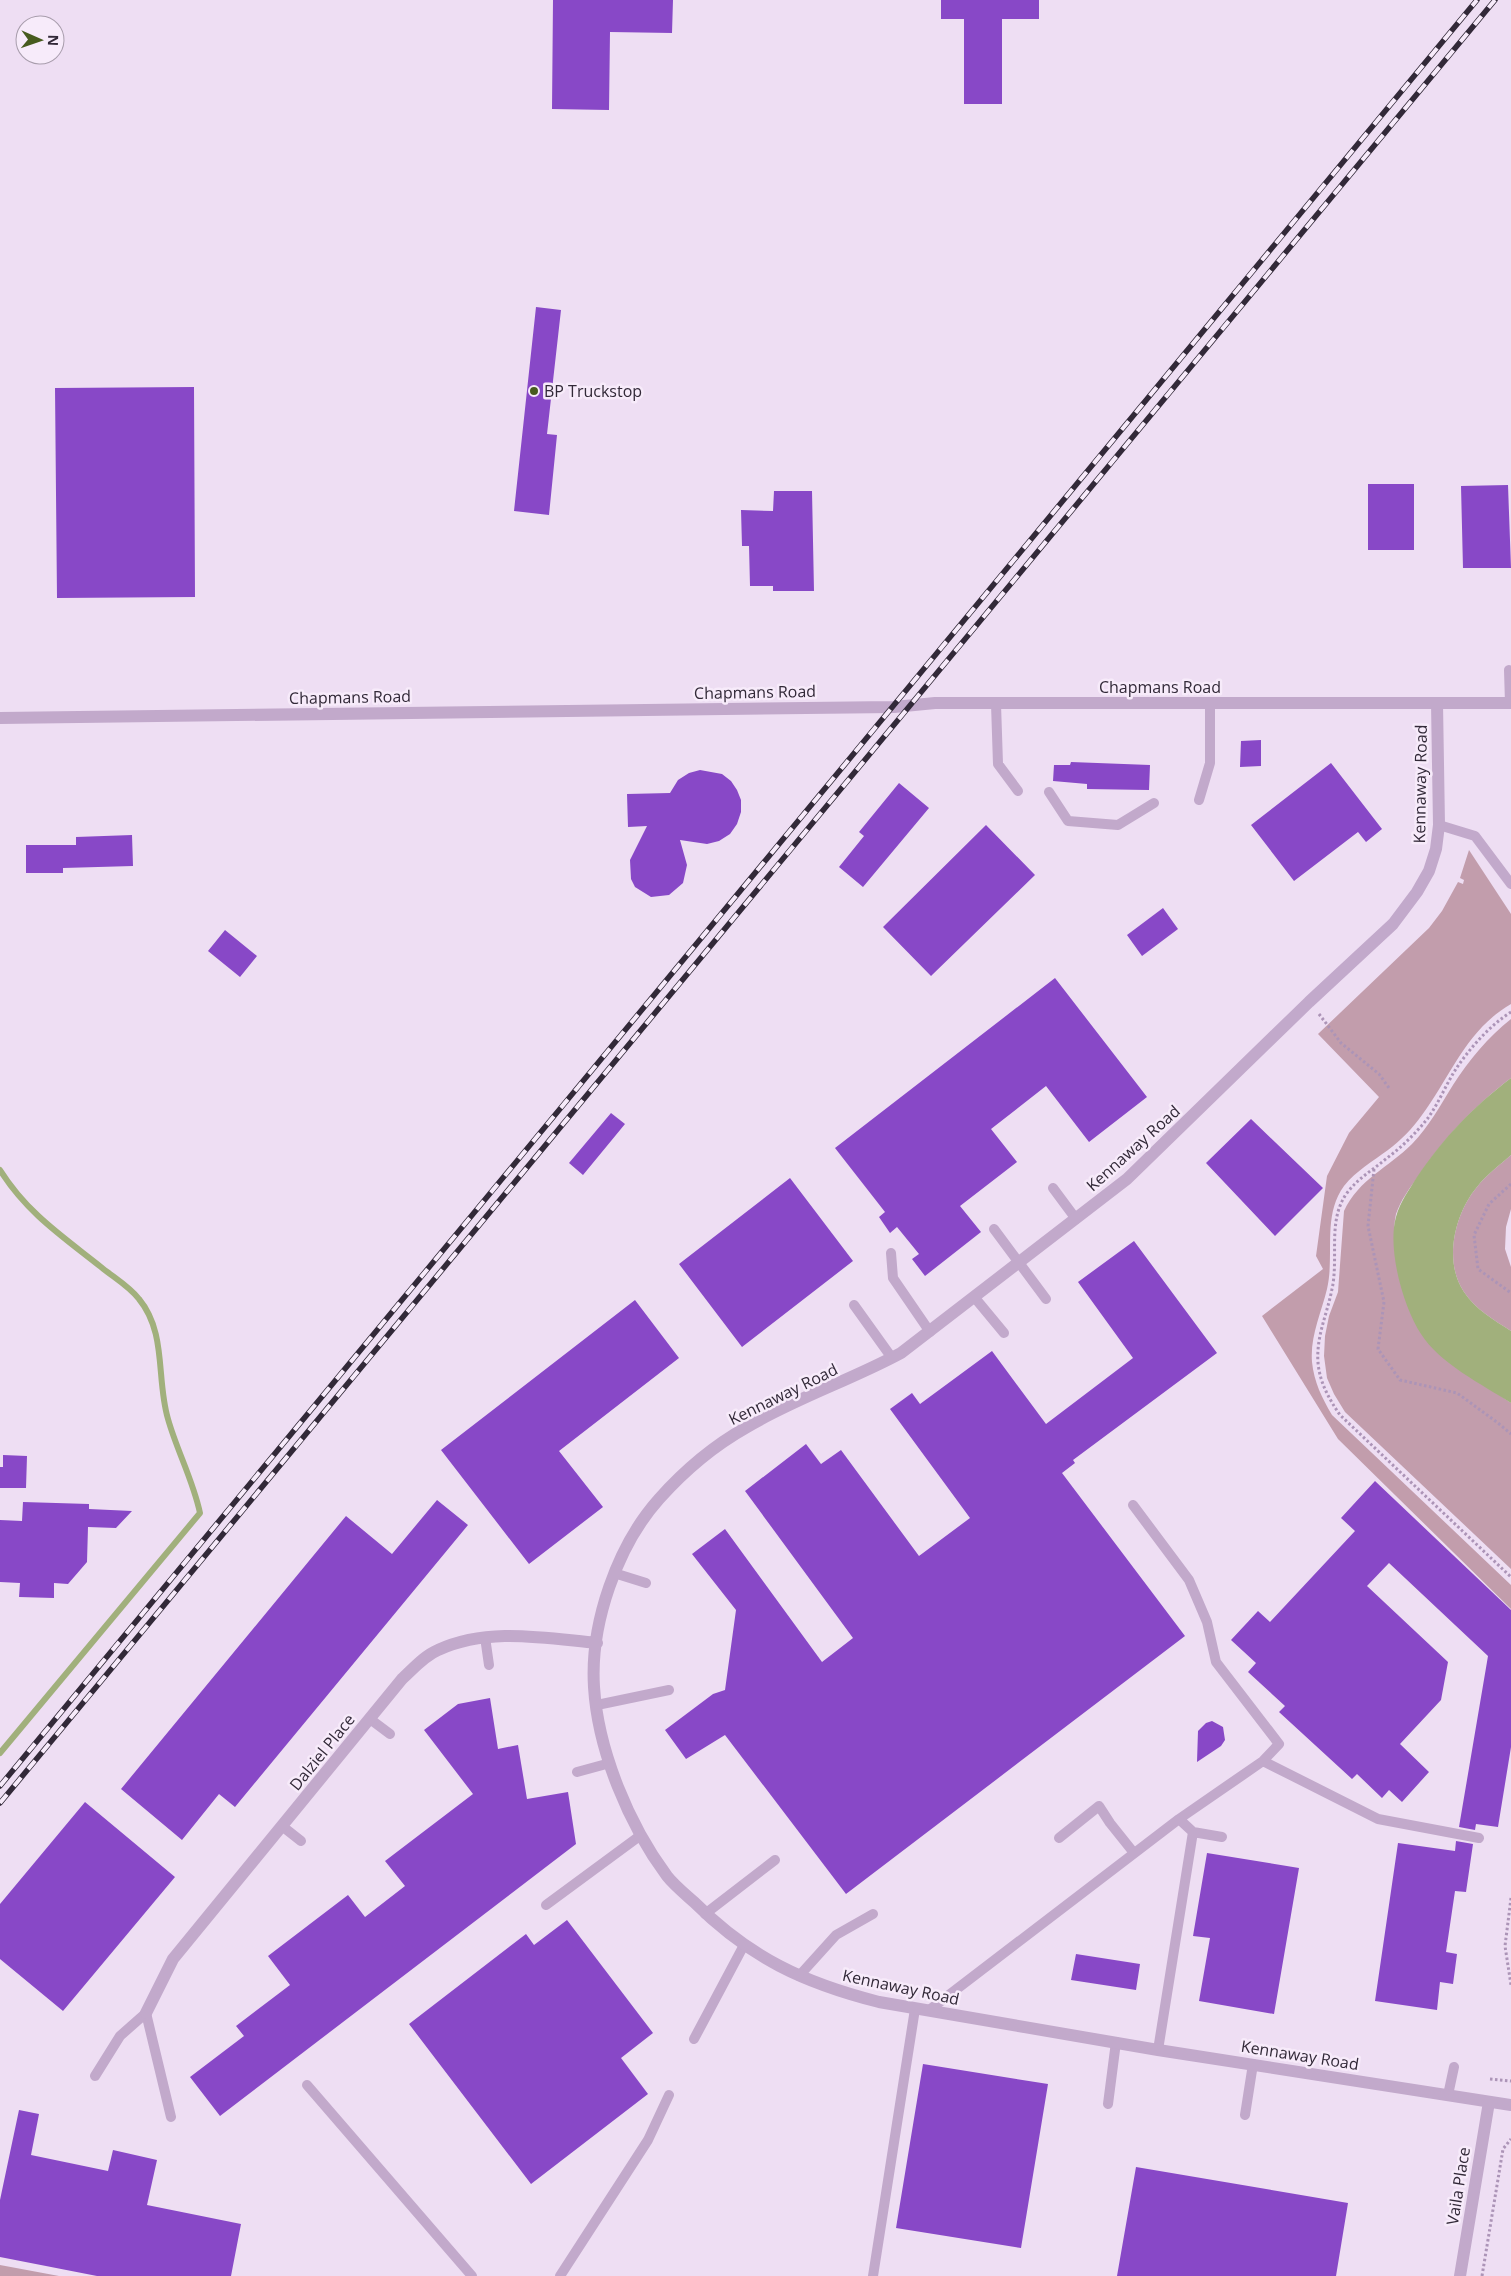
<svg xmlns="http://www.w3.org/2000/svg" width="1511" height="2276" font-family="'Open Sans',sans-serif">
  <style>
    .green { fill: #c29dac }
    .water { fill: #a1b07c }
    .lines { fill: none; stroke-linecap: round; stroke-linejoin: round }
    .stream { stroke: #a1b07c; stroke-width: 6 }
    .building { fill: #8848c7 }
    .path { stroke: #ac94b7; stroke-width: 3; stroke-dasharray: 2.5 2.5; stroke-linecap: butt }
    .service { stroke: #c2a9cb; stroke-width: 10 }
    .minor { stroke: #c2a9cb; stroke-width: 12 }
    .tertiary { stroke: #c2a9cb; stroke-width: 12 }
    .rail-casing { stroke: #322938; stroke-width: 5.5 }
    .rail { stroke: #f7ebfa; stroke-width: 4; stroke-dasharray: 11; stroke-linecap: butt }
    .poi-dot { fill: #475b1e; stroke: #f7ebfa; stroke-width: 2 }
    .labels { text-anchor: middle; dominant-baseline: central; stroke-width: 5; stroke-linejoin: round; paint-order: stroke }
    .poi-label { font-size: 16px; fill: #322938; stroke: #f7ebfa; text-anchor: start }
    .street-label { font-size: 16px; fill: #322938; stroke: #f7ebfa }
  </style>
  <rect width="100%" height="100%" fill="#eedef3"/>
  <path class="green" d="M1469,850L1511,914V1004C1466,1030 1451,1076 1422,1115C1413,1128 1401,1140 1388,1150C1373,1161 1356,1171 1344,1186C1322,1216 1335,1255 1327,1289C1321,1314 1310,1336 1312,1362C1314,1382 1322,1398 1332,1415L1511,1585V1609L1338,1439L1262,1316L1323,1269L1316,1256L1327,1176L1349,1133L1379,1097L1318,1034L1429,928L1442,911L1458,882L1463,884L1464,880L1460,878Z
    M1511,1019V1078C1472,1108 1445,1137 1417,1178C1409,1189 1401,1200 1396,1214C1394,1223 1394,1231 1394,1240L1438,1353L1511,1403V1569L1345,1412L1334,1394L1327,1378L1324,1356L1325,1336L1329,1316L1338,1292L1344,1211C1359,1179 1388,1168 1412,1144C1429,1126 1440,1106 1453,1085C1469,1060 1488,1037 1511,1019Z
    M1511,1155V1209L1506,1227L1505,1249L1511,1267V1331C1494,1320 1475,1309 1464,1292C1443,1261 1455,1213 1477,1187C1486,1175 1500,1165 1511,1155Z
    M0,2265L59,2276H0Z"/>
  <path class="water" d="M1511,1078V1155C1500,1165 1486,1175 1477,1187C1455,1213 1443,1261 1464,1292C1475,1309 1494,1320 1511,1331V1403C1483,1385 1439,1363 1421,1334C1403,1307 1387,1248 1396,1217C1400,1202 1409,1190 1417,1177C1445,1136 1472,1108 1511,1078Z"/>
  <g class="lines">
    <path class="stream" d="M0,1170C27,1213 62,1236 101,1267C113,1277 129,1286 139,1299C167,1333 156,1379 168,1419C177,1451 193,1480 200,1513L0,1753"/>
  </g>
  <path class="building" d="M553,0H673L672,33L610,32L609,110L552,109Z
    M941,0H1039V19H1002V104H964V19H941Z
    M536,307L561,310L547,434L557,435L549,515L514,511Z
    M194,387L195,597L57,598L55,388Z
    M1368,484H1414V550H1368Z
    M1508,485L1511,568H1463L1461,486Z
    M774,491H812L814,591H773V586H750L749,546H742L741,510L773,511Z
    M1261,740V766L1240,767L1241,741Z
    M1071,762L1150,765L1149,790L1087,789V784L1053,781L1054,765H1070Z
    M1331,763L1382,829L1366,842L1358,832L1294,881L1251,825Z
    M700,770L722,774L731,781L737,790L741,800V812L737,824L730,834L719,841L707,844L680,840L687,865L683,883L669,895L651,897L635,887L631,879L630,860L647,826L628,827L627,794L670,793L678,780L689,773Z
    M899,783L929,808L863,887L839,867L864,836L859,832Z
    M986,825L1035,875L931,976L883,927Z
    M132,835L133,866L63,868V873H26V845H76V837Z
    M1163,908L1178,929L1142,956L1127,935Z
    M225,930L257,956L240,977L208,951Z
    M1055,978L1147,1097L1089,1142L1046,1086L991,1129L1017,1162L960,1206L981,1232L925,1276L912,1259L919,1254L897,1227L890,1233L879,1217L885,1212L835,1148Z
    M611,1113L625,1124L583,1175L569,1163Z
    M1251,1119L1323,1188L1275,1236L1206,1163Z
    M790,1178L853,1261L742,1347L679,1264Z
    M1134,1241L1217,1353L1073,1460L1075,1463L1062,1473L1185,1636L846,1894L725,1735L686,1759L665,1730L713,1694L725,1690L736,1610L692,1554L725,1529L822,1662L853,1638L745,1491L806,1444L821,1464L841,1450L919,1556L970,1518L890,1409L912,1393L920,1404L992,1351L1046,1424L1133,1358L1078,1282Z
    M635,1300L679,1358L559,1451L603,1507L529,1564L441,1450Z
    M3,1455L27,1456L26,1488H0V1467H3Z
    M1375,1481L1511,1610V1747L1498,1827L1476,1824L1475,1830L1459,1827L1488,1656L1389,1563L1367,1586L1448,1662L1441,1700L1400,1744L1429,1772L1402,1802L1389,1790L1382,1798L1357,1774L1352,1779L1279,1712L1285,1706L1248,1672L1256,1663L1231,1640L1258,1611L1270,1622L1355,1531L1341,1518Z
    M437,1500L468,1525L235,1807L219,1794L182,1840L121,1789L346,1516L392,1554Z
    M23,1502L89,1504V1509L132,1511L116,1528L88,1527L87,1562L68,1584L54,1583V1598L19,1597L20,1583L0,1582V1520L22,1521Z
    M490,1698L498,1749L518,1745L527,1799L568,1792L576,1844L220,2116L190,2077L244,2036L236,2026L290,1985L268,1956L348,1895L365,1917L405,1886L385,1861L473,1794L424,1730L458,1704Z
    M1212,1721L1223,1727L1225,1740L1221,1746L1197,1762L1198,1731L1206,1723Z
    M85,1802L175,1877L63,2011L0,1959V1904Z
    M1456,1841L1473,1844L1466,1892L1455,1891L1446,1952L1457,1954L1453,1984L1440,1982L1437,2010L1375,2001L1398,1843L1455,1851Z
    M1207,1853L1299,1868L1274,2014L1199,2001L1210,1938L1193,1936Z
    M567,1920L653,2033L621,2058L648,2094L531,2184L409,2024L526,1934L534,1945Z
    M1076,1954L1140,1964L1136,1990L1071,1980Z
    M923,2064L1048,2084L1021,2248L896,2228Z
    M19,2110L39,2114L31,2155L108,2171L113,2150L157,2160L147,2205L241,2224L231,2276H97L0,2257V2200Z
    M1136,2167L1348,2203L1336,2276H1117Z"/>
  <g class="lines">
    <path class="path" d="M1511,1012C1489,1026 1468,1050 1454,1072C1445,1087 1438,1104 1428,1118C1416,1133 1402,1147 1387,1158C1373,1170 1358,1178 1347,1193C1327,1220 1339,1258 1332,1289C1327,1315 1316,1336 1318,1363C1320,1383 1329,1399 1340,1415L1511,1577
      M1319,1014L1341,1043L1379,1074L1389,1088
      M1374,1169L1368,1226L1384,1302L1378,1349L1400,1380L1457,1393L1498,1423L1511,1434
      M1511,1184L1489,1204L1474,1235L1478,1269L1511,1293
      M1511,1898L1505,1946L1511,1985
      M1490,2079L1511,2081
      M1482,2276L1503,2149L1511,2139"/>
    <path class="service" d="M1509,670L1510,703
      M996,704L998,764L1018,791
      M1049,792L1068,821L1118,825L1154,803
      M1199,800L1210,763V704
      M1439,825L1475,836L1511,884
      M1053,1188L1076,1219
      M994,1229L1046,1299
      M891,1253L893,1278L930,1332
      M975,1298L1004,1333
      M854,1305L892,1358
      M614,1573L646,1583
      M485,1637L489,1665
      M597,1705L669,1690
      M370,1719L390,1734
      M1263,1761L1378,1819L1479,1838
      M577,1772L610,1763
      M1179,1819L1193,1832L1222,1837
      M282,1826L301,1841
      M1059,1838L1099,1806L1110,1823L1134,1853
      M546,1905L641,1835
      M705,1914L775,1860
      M799,1976L836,1935L873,1914
      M928,2011L1179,1819L1263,1761L1279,1744L1216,1662L1207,1622L1189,1580L1133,1505
      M694,2039L744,1945
      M1158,2050L1193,1832
      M95,2076L120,2036L146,2013L171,2117
      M307,2085L472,2276
      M1448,2095L1454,2067
      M1108,2104L1116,2042
      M1245,2115L1253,2064
      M560,2276L648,2140L669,2095
      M873,2276L915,2009"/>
    <path class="minor" d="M1437,703L1439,825L1436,849L1429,871L1417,892L1393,924L1309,1002L1127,1179L901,1353C851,1380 796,1398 747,1427C715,1445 683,1472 659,1499C617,1546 590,1624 594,1687C598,1751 629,1825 667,1876C674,1885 685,1894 694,1902C750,1958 804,1983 879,2002L1158,2050L1511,2105
      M146,2013L173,1959L402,1679C413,1669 424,1656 438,1650C488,1627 544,1638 597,1643
      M1460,2276L1489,2102"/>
    <path class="tertiary" d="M0,718L894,707L935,703H1511"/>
    <g class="rail-casing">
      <path id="rail" d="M0,1786L1477,0
        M0,1803L1495,0"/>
    </g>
    <use href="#rail" class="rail"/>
  </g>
  <circle class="poi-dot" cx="534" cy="391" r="5"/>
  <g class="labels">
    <g class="poi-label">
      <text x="544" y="391">BP Truckstop</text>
    </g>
    <g class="street-label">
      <text x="1160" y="687">Chapmans Road</text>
      <text transform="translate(755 692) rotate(-1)">Chapmans Road</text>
      <text transform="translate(350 697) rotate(-1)">Chapmans Road</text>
      <text transform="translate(1420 784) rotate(-89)">Kennaway Road</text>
      <text transform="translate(1133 1148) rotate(-42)">Kennaway Road</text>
      <text transform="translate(783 1394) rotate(-26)">Kennaway Road</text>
      <text transform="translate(322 1752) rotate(-51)">Dalziel Place</text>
      <text transform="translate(901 1987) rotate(12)">Kennaway Road</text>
      <text transform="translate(1300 2055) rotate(9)">Kennaway Road</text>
      <text transform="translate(1458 2186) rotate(-81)">Vaila Place</text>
    </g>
  </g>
  <g transform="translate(40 40) rotate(92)"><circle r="24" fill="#f7ebfa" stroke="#a89dac"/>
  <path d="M0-4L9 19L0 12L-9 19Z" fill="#475b1e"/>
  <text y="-8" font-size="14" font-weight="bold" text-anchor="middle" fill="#322938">N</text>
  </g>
</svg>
